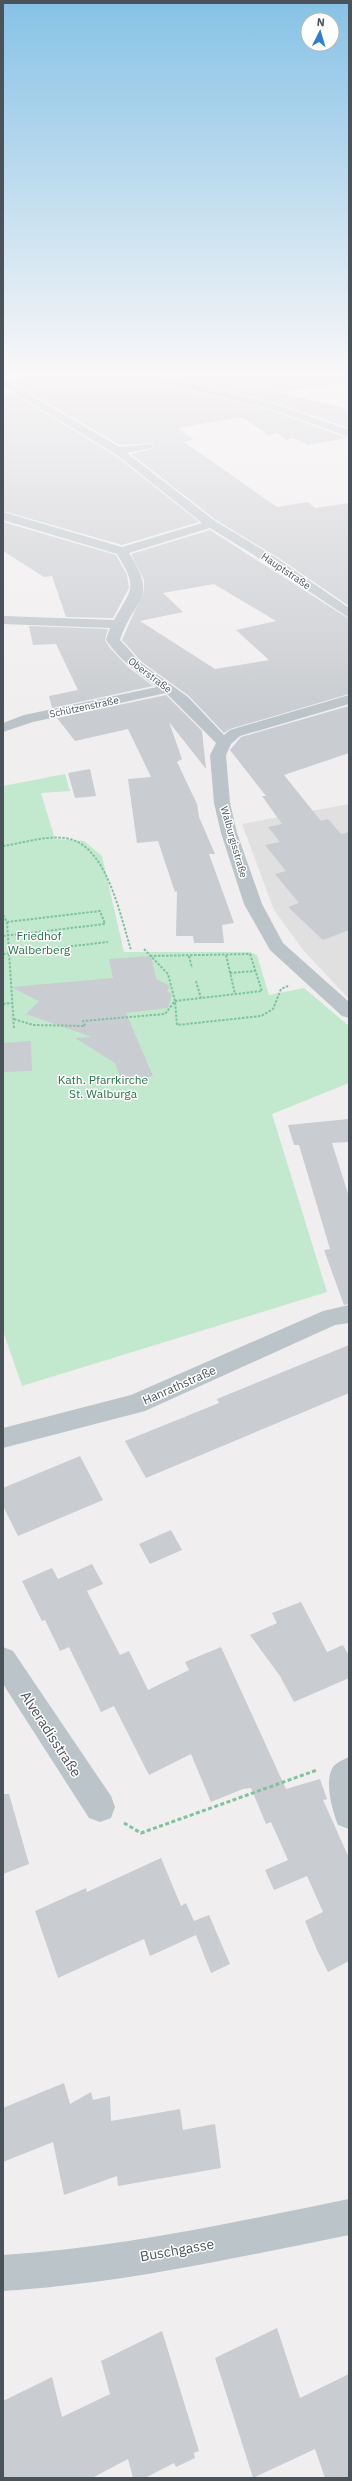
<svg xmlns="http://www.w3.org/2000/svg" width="352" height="2481" font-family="'IBM Plex Sans',sans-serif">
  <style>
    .education { fill: #e1e0e0 }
    .green { fill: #c2e9ce }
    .building { fill: #c9ccd0; fill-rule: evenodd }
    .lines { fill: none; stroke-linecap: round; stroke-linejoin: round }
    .path-far1 { stroke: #7ec39c; stroke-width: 2; stroke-dasharray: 2.5 1.5; stroke-linecap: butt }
    .path { stroke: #7ec39c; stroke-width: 3; stroke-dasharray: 4 2.5; stroke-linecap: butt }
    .minor { fill: #bbc4c9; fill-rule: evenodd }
    .labels { text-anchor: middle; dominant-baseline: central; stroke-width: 3; stroke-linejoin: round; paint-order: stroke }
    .far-street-label { font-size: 10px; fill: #495359; stroke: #fff }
    .park-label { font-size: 12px; fill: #227244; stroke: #fff }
    .street-label { font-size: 12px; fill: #495359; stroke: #fff }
    .near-street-label { font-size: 14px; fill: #495359; stroke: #fff }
  </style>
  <rect width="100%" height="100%" fill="#f1eeef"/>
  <path class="education" d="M349,804V999L303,950L274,910L242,824Z"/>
  <path class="green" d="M65,774L70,791L41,793L55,839L84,841L102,856L124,952H250L257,955L269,995L304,988L349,1026V1083L272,1114L327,1292L22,1386L3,1331V786Z"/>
  <path class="building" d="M7,370H123L148,381L271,410L347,438L308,445L293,438L286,440L277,433L269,435L242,417L178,428L194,440L184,442L277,507L308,502L315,508L349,503V606L279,558L216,520L131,454L152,449L153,443L120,445L11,382L21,380Z
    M143,370H340L346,375L347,383L278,392L349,409L344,411L349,413V428L278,404Z
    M14,394L116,456L199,522L122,545L3,511V396Z
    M3,522L116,555L127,575L129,588L113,618L66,617L52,576L44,577L3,551Z
    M210,530L349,619V694L230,729L224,733L189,696L142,662L122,640L144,590V580L131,554ZM214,584L276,621L236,630L269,660L215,669L140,621L183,612L163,593Z
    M29,626L108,629L105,640L110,648L128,667L153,686L52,708L49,696L78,690L56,644L33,645Z
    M166,695L202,731L206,769L169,722L182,759L177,762L197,804L199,817L215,854H209L234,923L222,925L224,943H194L193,936H176L177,891L175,892L158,841L137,843L128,779L151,777L128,729L75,741L57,718Z
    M349,706V753L284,775L321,821L328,819L341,834L349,832V930L323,940L288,907L299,903L275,874L286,871L265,845L280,842L268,827L282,824L262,796H266L230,750L241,737Z
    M90,769L96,796L75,798L68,773Z
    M151,956L156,979L170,986L167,991L172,994L168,1008L126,1013L153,1076L122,1082L115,1063L75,1038L92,1037L26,1014L39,1001L11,987L113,978L109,959Z
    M31,1041L32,1071L3,1072V1043Z
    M349,1119V1142L332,1143L349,1197V1304L344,1305L324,1250L330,1249L299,1145H294L288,1125Z
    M349,1345V1393L146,1478L125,1441L219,1403L217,1399Z
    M80,1456L103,1500L18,1536L3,1506V1488Z
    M171,1530L182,1550L150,1564L139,1544Z
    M92,1564L103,1584L87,1591L120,1655L129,1651L148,1690L189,1670L185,1662L221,1647L286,1789L320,1779L327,1799L323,1800L349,1858V1961L328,1972L317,1950L305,1921L323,1912L307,1876L274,1890L265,1870L288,1860L271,1822L266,1824L251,1788L243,1789L211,1802L191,1754L149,1775L114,1706L101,1712L69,1647L60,1651L45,1620L42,1621L22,1581L52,1568L58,1579Z
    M301,1602L327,1652L343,1645L349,1656V1678L294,1702L280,1676L250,1635L277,1623L272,1613Z
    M3,1794H9L29,1864L3,1874Z
    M161,1858L181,1906L186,1903L194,1921L209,1915L230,1964L211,1973L196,1935L150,1956L144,1939L58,1978L35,1911L86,1888L87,1892Z
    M64,2083L70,2104L91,2092L93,2100L110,2096L111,2121L180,2109L183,2130L215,2124L221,2168L118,2186L117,2176L64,2195L53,2142L3,2162V2108Z
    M277,2328L300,2398L349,2374V2478H325L315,2449L253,2478L215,2358Z
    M162,2331L199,2451L194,2453L195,2458L176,2467L174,2463L145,2478H133L128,2459L92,2478H3V2401L52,2377L62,2417L110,2394L101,2361Z"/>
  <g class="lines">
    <path class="path-far1" d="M3,846C24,843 52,833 73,840C108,852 121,918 131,950
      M3,915L7,922L14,1028
      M3,936L105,924L100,911L7,922
      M144,949L168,974L175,1001L177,1025L261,1016L273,1009L281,989L288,986
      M3,954L108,942
      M226,955L235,994
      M189,956L192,968
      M230,973L255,971
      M196,981L201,998
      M3,1004L13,1003
      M14,1019L33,1025L85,1026L83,1021L165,1014L175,1001L262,991L250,954L150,956"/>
    <path class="path" d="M124,1823L141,1833L317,1770"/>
    <path class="minor" d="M124,370H138L278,405L349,430V437L271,409L148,380Z
      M341,370H349V375Z
      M3,379L120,447L152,444V448L127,453L215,521L278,559L349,608V618L270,565L210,528L129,553C159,600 134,597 120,640L141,663L188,697L224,735L230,730L349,695V704L240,736L231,744L226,755L230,803L237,833L262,904L283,943L349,1002V1018L342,1016L270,950L244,904L221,833L214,803L210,755L216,743L166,693L33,722L3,732V723L24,715L157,687C137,673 120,660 106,640L110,628L3,624V616L114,620C132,588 138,588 117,554L3,520V512L122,547L202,523L117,455L3,386Z
      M349,1305V1323L335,1325L145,1411L3,1448V1428L131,1395L323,1311Z
      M3,1647L13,1651L111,1796L115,1807L111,1818L100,1822L89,1818L3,1684Z
      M349,1757V1829L338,1825C332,1810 324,1781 333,1767C337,1762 343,1760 349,1757Z
      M349,2199V2235C234,2258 120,2284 3,2291V2255C120,2248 234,2222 349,2199Z"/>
  </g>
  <linearGradient id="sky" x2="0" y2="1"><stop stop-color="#86c2e5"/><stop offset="0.52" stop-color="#f9f7f8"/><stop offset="1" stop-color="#f9f7f8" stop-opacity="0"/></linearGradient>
  <rect width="352" height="717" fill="url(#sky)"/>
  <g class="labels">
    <g class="far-street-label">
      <text transform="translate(286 571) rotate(34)">Hauptstraße</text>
      <text transform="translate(150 675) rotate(37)">Oberstraße</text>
      <text transform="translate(84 707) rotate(-12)">Schützenstraße</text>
      <text transform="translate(234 842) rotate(74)">Walburgisstraße</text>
    </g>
    <g class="park-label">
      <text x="39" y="935">Friedhof<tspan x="39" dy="14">Walberberg</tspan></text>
      <text x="103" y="1079">Kath. Pfarrkirche<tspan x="103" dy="14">St. Walburga</tspan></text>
    </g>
    <g class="street-label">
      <text transform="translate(179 1385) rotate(-24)">Hanrathstraße</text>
    </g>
    <g class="near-street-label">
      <text transform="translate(51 1734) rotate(57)">Alveradisstraße</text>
      <text transform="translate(177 2250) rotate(-10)">Buschgasse</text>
    </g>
  </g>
  <rect width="352" height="2481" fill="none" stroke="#495359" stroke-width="8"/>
  <g transform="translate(320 32) rotate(5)"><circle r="19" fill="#ffffff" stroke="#b6babd"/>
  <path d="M0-3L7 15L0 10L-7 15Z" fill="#2e7fcb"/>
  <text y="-6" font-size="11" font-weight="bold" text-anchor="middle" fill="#495359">N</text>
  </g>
</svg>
